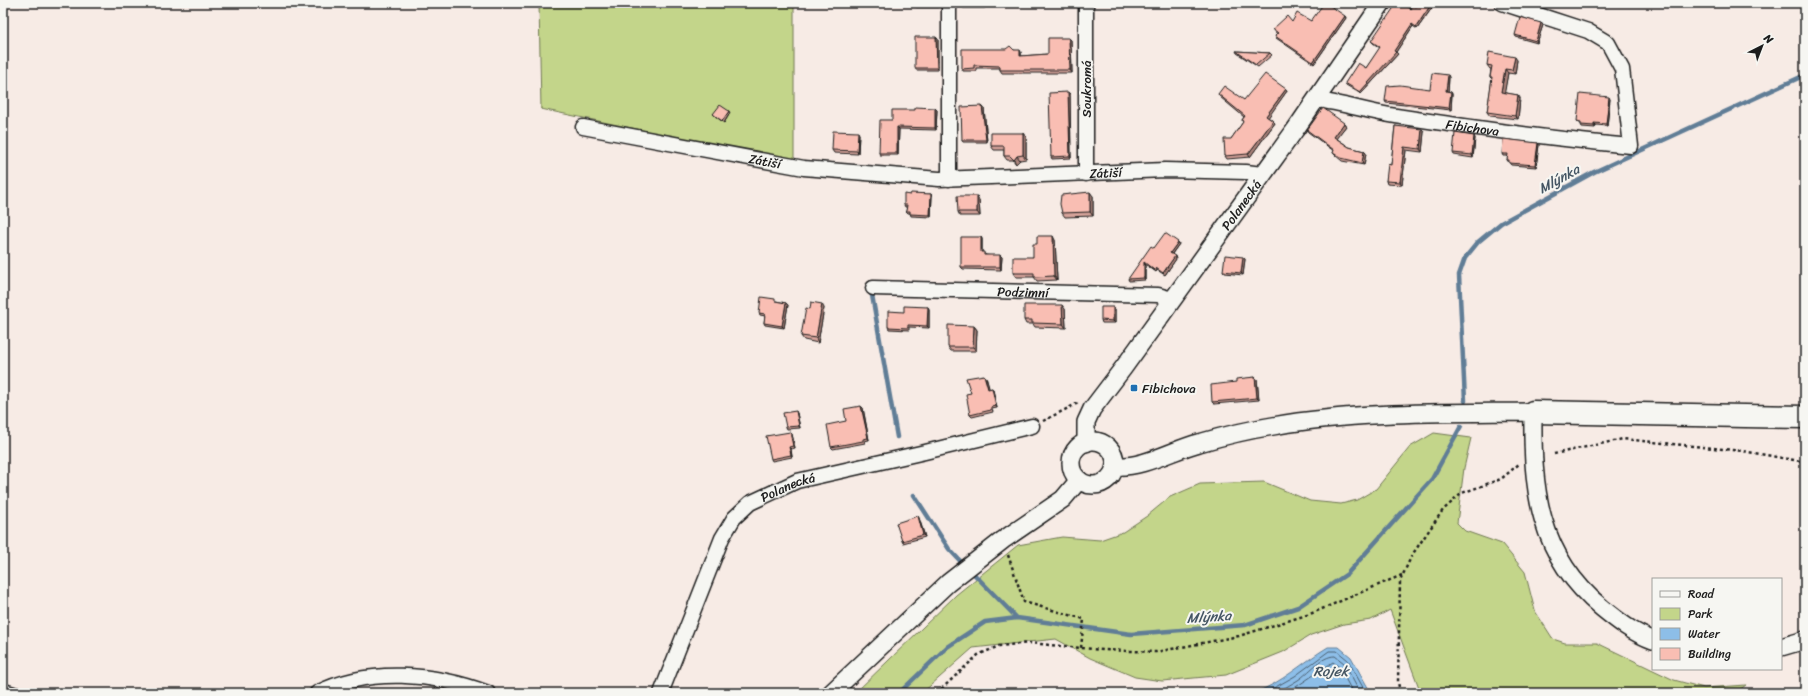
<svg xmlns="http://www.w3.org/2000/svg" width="1808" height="696" font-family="Sriracha,sans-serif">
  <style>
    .green { fill: #c3d58a; stroke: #707853 }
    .water { fill: #8dbee8; stroke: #607d96 }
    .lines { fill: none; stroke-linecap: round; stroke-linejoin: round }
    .shore { stroke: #495d6e; stroke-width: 1 }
    .stream { stroke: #607d96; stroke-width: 4.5 }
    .service-casing { stroke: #1c1c1c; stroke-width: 10 }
    .minor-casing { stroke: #1c1c1c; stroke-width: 17 }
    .tertiary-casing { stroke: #1c1c1c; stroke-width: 20 }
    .trunk-casing { stroke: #1c1c1c; stroke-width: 25 }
    .path { stroke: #1c1c1c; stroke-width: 2.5; stroke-dasharray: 3 3; stroke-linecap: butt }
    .service { stroke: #f6f6f2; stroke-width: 7 }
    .minor { stroke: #f6f6f2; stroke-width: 14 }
    .tertiary { stroke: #f6f6f2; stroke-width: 17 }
    .trunk { stroke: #f6f6f2; stroke-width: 22 }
    .wall { fill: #d6a39a; stroke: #1c1c1c }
    .shaded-wall { fill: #ae857d; stroke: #1c1c1c }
    .building { fill: #f9beb3; stroke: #1c1c1c }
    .poi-dot { fill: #1f6fb2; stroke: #f6f6f2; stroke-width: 1.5 }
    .labels { text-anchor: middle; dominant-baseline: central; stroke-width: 4; stroke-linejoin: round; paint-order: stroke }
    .street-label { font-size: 13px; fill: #1c1c1c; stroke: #f6f6f2 }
    .poi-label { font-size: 13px; fill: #1c1c1c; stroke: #f6f6f2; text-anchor: start }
    .water-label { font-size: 14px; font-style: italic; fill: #445563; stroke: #f6f6f2 }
  </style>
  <rect width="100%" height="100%" fill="#f7ebe5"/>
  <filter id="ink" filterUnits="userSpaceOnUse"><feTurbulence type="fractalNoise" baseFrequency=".025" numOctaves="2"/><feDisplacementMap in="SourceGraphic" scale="8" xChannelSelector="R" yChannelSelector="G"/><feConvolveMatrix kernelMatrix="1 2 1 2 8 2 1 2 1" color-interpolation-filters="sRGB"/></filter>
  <g filter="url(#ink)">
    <path class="green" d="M539,3H794V162L541,109Z
      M1434,433L1471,438L1464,468L1457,523L1465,531L1502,544L1525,572L1535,611L1553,639L1565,643H1597L1674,680L1704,688L1746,685L1735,693H1421L1390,610L1371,620L1344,624L1311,635L1283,652L1226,675L1162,681L1135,677L1090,658L1056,639L973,648L922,693H855L956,595L1018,545L1062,537L1100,540L1123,532L1147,516L1170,497L1200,484L1264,482L1310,501L1341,504L1357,500L1376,489L1410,447Z"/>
    <path class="water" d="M1328,647H1339L1351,657L1371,693H1254C1282,683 1303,662 1328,647Z"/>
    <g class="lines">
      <path class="shore" d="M1265,693L1295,676L1329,651H1337L1348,660L1366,693
        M1275,693C1283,689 1290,685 1298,680C1309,673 1321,656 1335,656L1344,663L1360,693
        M1287,693L1333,662L1339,667L1353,693"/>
      <path class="stream" d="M872,295L897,437
        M1465,401L1459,275L1465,258L1478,242L1501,223L1594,172L1805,75
        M914,495L949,549L964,565
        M970,570L1017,618
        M899,693L947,647L985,622L1017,618L1131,634L1245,625L1298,607L1347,574L1432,479L1461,426"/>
      <g class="service-casing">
        <path id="service" d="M3,687L22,693"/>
      </g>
      <g class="minor-casing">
        <g id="minor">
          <path d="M949,3V179"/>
          <path id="s1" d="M1316,100C1343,103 1369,112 1396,116C1474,128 1553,139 1631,146L1622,69L1608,43L1588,31L1502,3"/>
          <path id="s2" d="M583,127L804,168L939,179L1165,170L1246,172L1262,174"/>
          <path d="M1086,174V3"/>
          <path id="s3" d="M873,288L1158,295L1172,299"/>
          <path d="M317,693C368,667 435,673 488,693"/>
          <path id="s4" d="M661,693L722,538L734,518L750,503L797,481L925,452L1032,426"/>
        </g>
      </g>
      <g class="tertiary-casing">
        <g id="tertiary">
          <circle cx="1093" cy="463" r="22"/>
          <path id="s5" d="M1086,443V422L1092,409L1124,367L1295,130L1382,3"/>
          <path d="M1115,466C1144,468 1172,450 1199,443C1223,436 1248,430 1273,426C1358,411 1446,413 1533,412C1532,489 1538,555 1602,608C1618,621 1633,633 1653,640"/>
          <path d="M1781,647L1805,640"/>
          <path d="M831,693L948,583L1003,540L1063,499L1079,480"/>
        </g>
      </g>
      <g class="trunk-casing">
        <path id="trunk" d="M1533,412L1805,417"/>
      </g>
      <path class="path" d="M1043,421L1078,403
        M1554,454L1623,439L1743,451L1805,462
        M1008,555L1024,602L1084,619L1081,648
        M937,693L978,655L999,646L1029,643L1103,650L1156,652L1239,636L1310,614L1402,575
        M1400,693L1398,682L1400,581L1412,555L1443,510L1462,493L1501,479L1519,464"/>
      <use href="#service" class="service"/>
      <use href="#minor" class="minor"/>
      <use href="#tertiary" class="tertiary"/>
      <use href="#trunk" class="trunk"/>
    </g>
    <path class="wall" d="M938,3V7H916L915,5Z
      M962,3H985V8H963L962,6Z
      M1434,5L1417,29L1413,26L1396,52L1398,54L1361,94L1346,85L1345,83L1366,68L1380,48L1373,43L1371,41L1411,9Z
      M1345,16L1346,18L1314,64L1276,38L1275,36L1277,34L1273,29L1292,22L1311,21Z
      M1541,23L1543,25L1537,43L1516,37L1515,35Z
      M936,37L938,39V70H916L915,68Z
      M1069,38L1071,40L1072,73H1002L1000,70V68H976V71H963L962,69L1014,50L1021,52V56L1048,54Z
      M1236,51L1270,53L1272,55L1258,67L1237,53Z
      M1517,60L1515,74L1508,73L1504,93L1518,95L1520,98L1518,119L1490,116L1487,112L1492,79L1490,77L1491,69H1490L1487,65Z
      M1449,77L1448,92H1451L1452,94L1451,110L1386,103L1385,101L1430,89Z
      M1286,89L1287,91L1268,117L1273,121L1275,123L1250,157L1227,159L1225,156L1231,139L1243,122L1242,120L1244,117L1220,97L1218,94L1244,100Z
      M1068,92L1070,94L1071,158L1052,159L1051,157Z
      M1610,99L1607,126L1596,125L1595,128L1582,127L1581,125V123H1579L1577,121Z
      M982,106L984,108L987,142H963L962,140Z
      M937,110L936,130L899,129L898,155H880L879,153L892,120Z
      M730,113L724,123L715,116L713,114Z
      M1344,123L1346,126L1336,138L1349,147L1364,151L1366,153L1364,165L1342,161L1335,155L1333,153L1334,151L1308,132L1307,130Z
      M1395,126L1424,132L1422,152L1406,150L1402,185L1387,184L1386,181L1391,165Z
      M859,134L858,154L834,153L832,150Z
      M1026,137V159L1020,160L1016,164L1013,160H1007L1004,156V150H994L991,146Z
      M1475,138L1473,158L1454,155L1453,153Z
      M1538,143L1539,145L1536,167L1511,165L1507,160L1508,156H1503L1502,154Z
      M931,194L932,196L931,217L911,216L910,213H908L906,211L907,207H905L904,205L910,195Z
      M1093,196V216L1065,217L1062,213Z
      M979,200L980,216H960L958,212Z
      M981,237L982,239V252L986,255L1002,257L1001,270L963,269L961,267Z
      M1055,240L1057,280L1037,281L1034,277H1016L1013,273L1033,257L1037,244Z
      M1178,242L1179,244L1172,254L1176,259L1165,275L1157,270L1156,272L1145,264V280L1129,281L1128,279L1154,248Z
      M1243,257L1245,259L1243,275L1225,273L1223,271Z
      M776,301L786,303L788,305L784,328L765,325L764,323L765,316L760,315L759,313Z
      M928,307L929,309V328L909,327V330L889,329L888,327L904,312Z
      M1113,307L1115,310V323H1102L1101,320Z
      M824,308L818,343L804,340L801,336L810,309Z
      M1065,309L1066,328L1035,327L1033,324H1026L1024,320Z
      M974,326L977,330L976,351H951L948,347Z
      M986,377L989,389L992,388L993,390L997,408L992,409L993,412L972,417L970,415L971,393Z
      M1255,377L1257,379L1259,400L1214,404L1212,402Z
      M861,406L863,408L869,440L864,441L865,443L833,449L831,447L846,421Z
      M797,413L800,428L787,429L786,427Z
      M792,434L795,448L791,449L792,457L772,461L771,459Z
      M918,516L919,518L925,537L903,543L902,541Z"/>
    <path class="shaded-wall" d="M983,3H985V8L983,6Z
      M1432,3L1434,5L1417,29L1416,27Z
      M1345,16L1346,18L1314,64L1313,62Z
      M1541,23L1543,25L1537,43L1536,41Z
      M1412,24L1413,26L1396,52L1398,54L1361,94L1360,92L1394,51Z
      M936,37L938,39V70L937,68Z
      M1069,38L1071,40L1072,73L1070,70Z
      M1020,50L1021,52V59L1020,56Z
      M1515,57L1517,60L1515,74L1512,70Z
      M1505,69L1508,73L1504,96L1501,92Z
      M1448,75L1449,77L1448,94L1446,91Z
      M1286,89L1287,91L1268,118L1266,116Z
      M1068,92L1070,94L1071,158L1070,156Z
      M1451,92L1452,94L1451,110L1449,108Z
      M1518,95L1520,98L1518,119L1515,116Z
      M1609,97L1610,99L1607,126L1606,124Z
      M982,106L984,108L987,142L986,140Z
      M935,108L937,110L936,130L935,128Z
      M729,111L730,113L724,123L722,121Z
      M1273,121L1275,123L1250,157L1248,154Z
      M1344,123L1346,126L1336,139L1334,137Z
      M1594,123L1596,125L1595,128L1594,126Z
      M897,127L899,129L898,155L897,153Z
      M1422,129L1424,132L1422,152L1420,149Z
      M858,132L859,134L858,154L857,151Z
      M1023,133L1026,137V159L1023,155Z
      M1474,136L1475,138L1473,158L1472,155Z
      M1538,143L1539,145L1536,167L1535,165Z
      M1404,147L1406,150L1402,185L1400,182Z
      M1364,151L1366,153L1364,165L1362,163Z
      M1017,156L1020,160L1016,164L1014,160Z
      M1090,192L1093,196V216L1090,212Z
      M931,194L932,196L931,217L930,215Z
      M977,196L979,200L980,216L977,212Z
      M1053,236L1055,240L1057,280L1054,276Z
      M981,237L982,239V254L981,252Z
      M1178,242L1179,244L1171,255L1170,253Z
      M1000,255L1002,257L1001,270L1000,267Z
      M1175,256L1176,259L1165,275L1163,273Z
      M1243,257L1245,259L1243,275L1241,273Z
      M1144,262L1145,264V280L1144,278Z
      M1156,268L1157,270L1156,272L1154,270Z
      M786,303L788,305L784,328L782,326Z
      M822,304L824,308L818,343L816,338Z
      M1062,305L1065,309L1066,328L1063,324Z
      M928,307L929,309V328L927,326Z
      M1113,307L1115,310V323L1113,321Z
      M974,326L977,330L976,351L973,347Z
      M984,375L986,377L990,391L988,389Z
      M1255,377L1257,379L1259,400L1257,398Z
      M992,388L993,390L997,408L996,406Z
      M861,406L863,408L869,440L868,438Z
      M796,411L797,413L800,428L799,426Z
      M790,432L792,434L795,448L793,446Z
      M789,447L791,449L792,457L791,455Z
      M918,516L919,518L925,537L923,535Z"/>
    <path class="building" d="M915,3H937V5H915Z
      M962,3H983V6H962Z
      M1324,3H1326L1345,16L1313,62L1275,36L1278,33L1273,29L1287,16L1292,22L1297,13L1311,21Z
      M1397,3H1402L1411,9L1413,5L1416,7L1419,3H1432L1416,27L1412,24L1394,51L1396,52L1360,92L1345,83L1358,63L1366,68L1380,47L1371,41Z
      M1520,17L1541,23L1536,41L1515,35Z
      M915,37H936L937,68H915Z
      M1048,38H1069L1070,70H1000V66L974,65V68L962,69V49H1006L1010,46L1014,50H1020V56L1048,54Z
      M1236,51L1270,53L1256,65Z
      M1489,52L1515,57L1512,70L1505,69L1501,92L1518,95L1515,116L1487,112L1492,77H1490L1492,66L1487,65Z
      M1432,73L1448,75L1446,91L1451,92L1449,108L1385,101L1387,86L1400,85L1430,89Z
      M1265,74L1286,89L1266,116L1273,121L1248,154L1225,156L1224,139H1231L1243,122L1242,120L1245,116L1218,94L1224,86L1244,100Z
      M1068,92L1070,156L1051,157L1049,93Z
      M1580,94L1609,97L1606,124L1594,123V126L1581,125V122L1577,121Z
      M720,105L729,111L722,121L713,114Z
      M982,106L986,140H962L961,107Z
      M915,107L935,108V128L897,127V153H879L880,120H892V110H915Z
      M1323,108L1344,123L1334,137L1349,147L1364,151L1362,163L1341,158L1333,153L1334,150L1307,130Z
      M1395,126L1422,129L1420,149L1404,147L1400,182L1386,181L1388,164L1391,165Z
      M833,131L858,132L857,151L832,150Z
      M991,133H1023V155L1017,156L1014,160L1010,156H1004V146H991Z
      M1455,133L1474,136L1472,155L1453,153Z
      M1503,139L1538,143L1535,165L1509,163V160H1507L1508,154H1502Z
      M1090,192V212L1062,213L1060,204L1061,195Z
      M911,193L931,194L930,215L910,214V211H906L907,205H904V194L910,195Z
      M957,196H977V212H958Z
      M1165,233L1178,242L1170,253L1175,256L1163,273L1156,268L1154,270L1144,262V278L1128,279L1151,246L1154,248Z
      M1037,236H1053L1054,276L1034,277V273H1013V257H1033V244H1037Z
      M961,237H981V252H984V255H1000V267H961Z
      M1225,255L1243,257L1241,273L1223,271Z
      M761,297L775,299V301L786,303L782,326L764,323L765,314L759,313Z
      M811,302L822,304L816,338L801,336L806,308L810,309Z
      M1024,305H1062L1063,324L1032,323V320H1024Z
      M904,306L928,307L927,326L908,325V328L888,327V311L904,312Z
      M1101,307H1113V321L1101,320Z
      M948,325L974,326L973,347H948Z
      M984,375L988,389L992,388L996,406L991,407V410L970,415L966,394L971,393L966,378Z
      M1255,377L1257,398L1212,402L1211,385L1236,382V379Z
      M861,406L868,438L863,439V441L831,447L827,425L846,421L844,409Z
      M796,411L799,426L786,427L783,413Z
      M790,432L793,446L789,447L791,455L771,459L766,436Z
      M918,516L923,535L902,541L896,523Z"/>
  </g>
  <rect class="poi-dot" x="1130" y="384" width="8" height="8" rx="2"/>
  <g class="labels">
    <g class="street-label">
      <text transform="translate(1086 89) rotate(-90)">Soukromá</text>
      <text stroke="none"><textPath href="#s1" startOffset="159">Fibichova</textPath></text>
      <text stroke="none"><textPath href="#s2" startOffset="185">Zátiší</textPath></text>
      <text stroke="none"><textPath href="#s2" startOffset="527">Zátiší</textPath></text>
      <text stroke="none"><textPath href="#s5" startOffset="288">Polanecká</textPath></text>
      <text stroke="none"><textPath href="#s3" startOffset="150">Podzimní</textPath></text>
      <text stroke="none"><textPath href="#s4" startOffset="253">Polanecká</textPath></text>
    </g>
    <g class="poi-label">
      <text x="1142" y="388">Fibichova</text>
    </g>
    <g class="water-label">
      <text transform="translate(1559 179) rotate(-29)">Mlýnka</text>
      <text transform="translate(1209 617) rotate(-4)">Mlýnka</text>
      <text x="1331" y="671">Rojek</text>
    </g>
  </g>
  <rect width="1808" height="696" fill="none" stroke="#f6f6f2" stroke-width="16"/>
  <rect x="8" y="8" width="1792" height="680" fill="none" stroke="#1c1c1c" stroke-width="1.5" filter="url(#ink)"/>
  <rect x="1652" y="578" width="130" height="92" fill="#f6f6f2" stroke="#9f9f9c"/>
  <rect x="1660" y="591" width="20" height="6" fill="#f6f6f2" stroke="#9f9f9c"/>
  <text x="1688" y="598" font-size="12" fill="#1c1c1c">Road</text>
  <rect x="1660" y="608" width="20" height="12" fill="#c3d58a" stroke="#9f9f9c"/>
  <text x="1688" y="618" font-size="12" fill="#1c1c1c">Park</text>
  <rect x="1660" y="628" width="20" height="12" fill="#8dbee8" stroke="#9f9f9c"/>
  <text x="1688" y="638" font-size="12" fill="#1c1c1c">Water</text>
  <rect x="1660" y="648" width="20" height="12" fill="#f9beb3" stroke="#9f9f9c"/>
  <text x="1688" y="658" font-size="12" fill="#1c1c1c">Building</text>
  <g transform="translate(1762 46) rotate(42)" stroke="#f6f6f2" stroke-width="3" paint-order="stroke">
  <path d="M0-3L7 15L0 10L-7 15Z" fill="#1c1c1c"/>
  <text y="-6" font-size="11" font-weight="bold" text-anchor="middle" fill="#1c1c1c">N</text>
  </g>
</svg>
